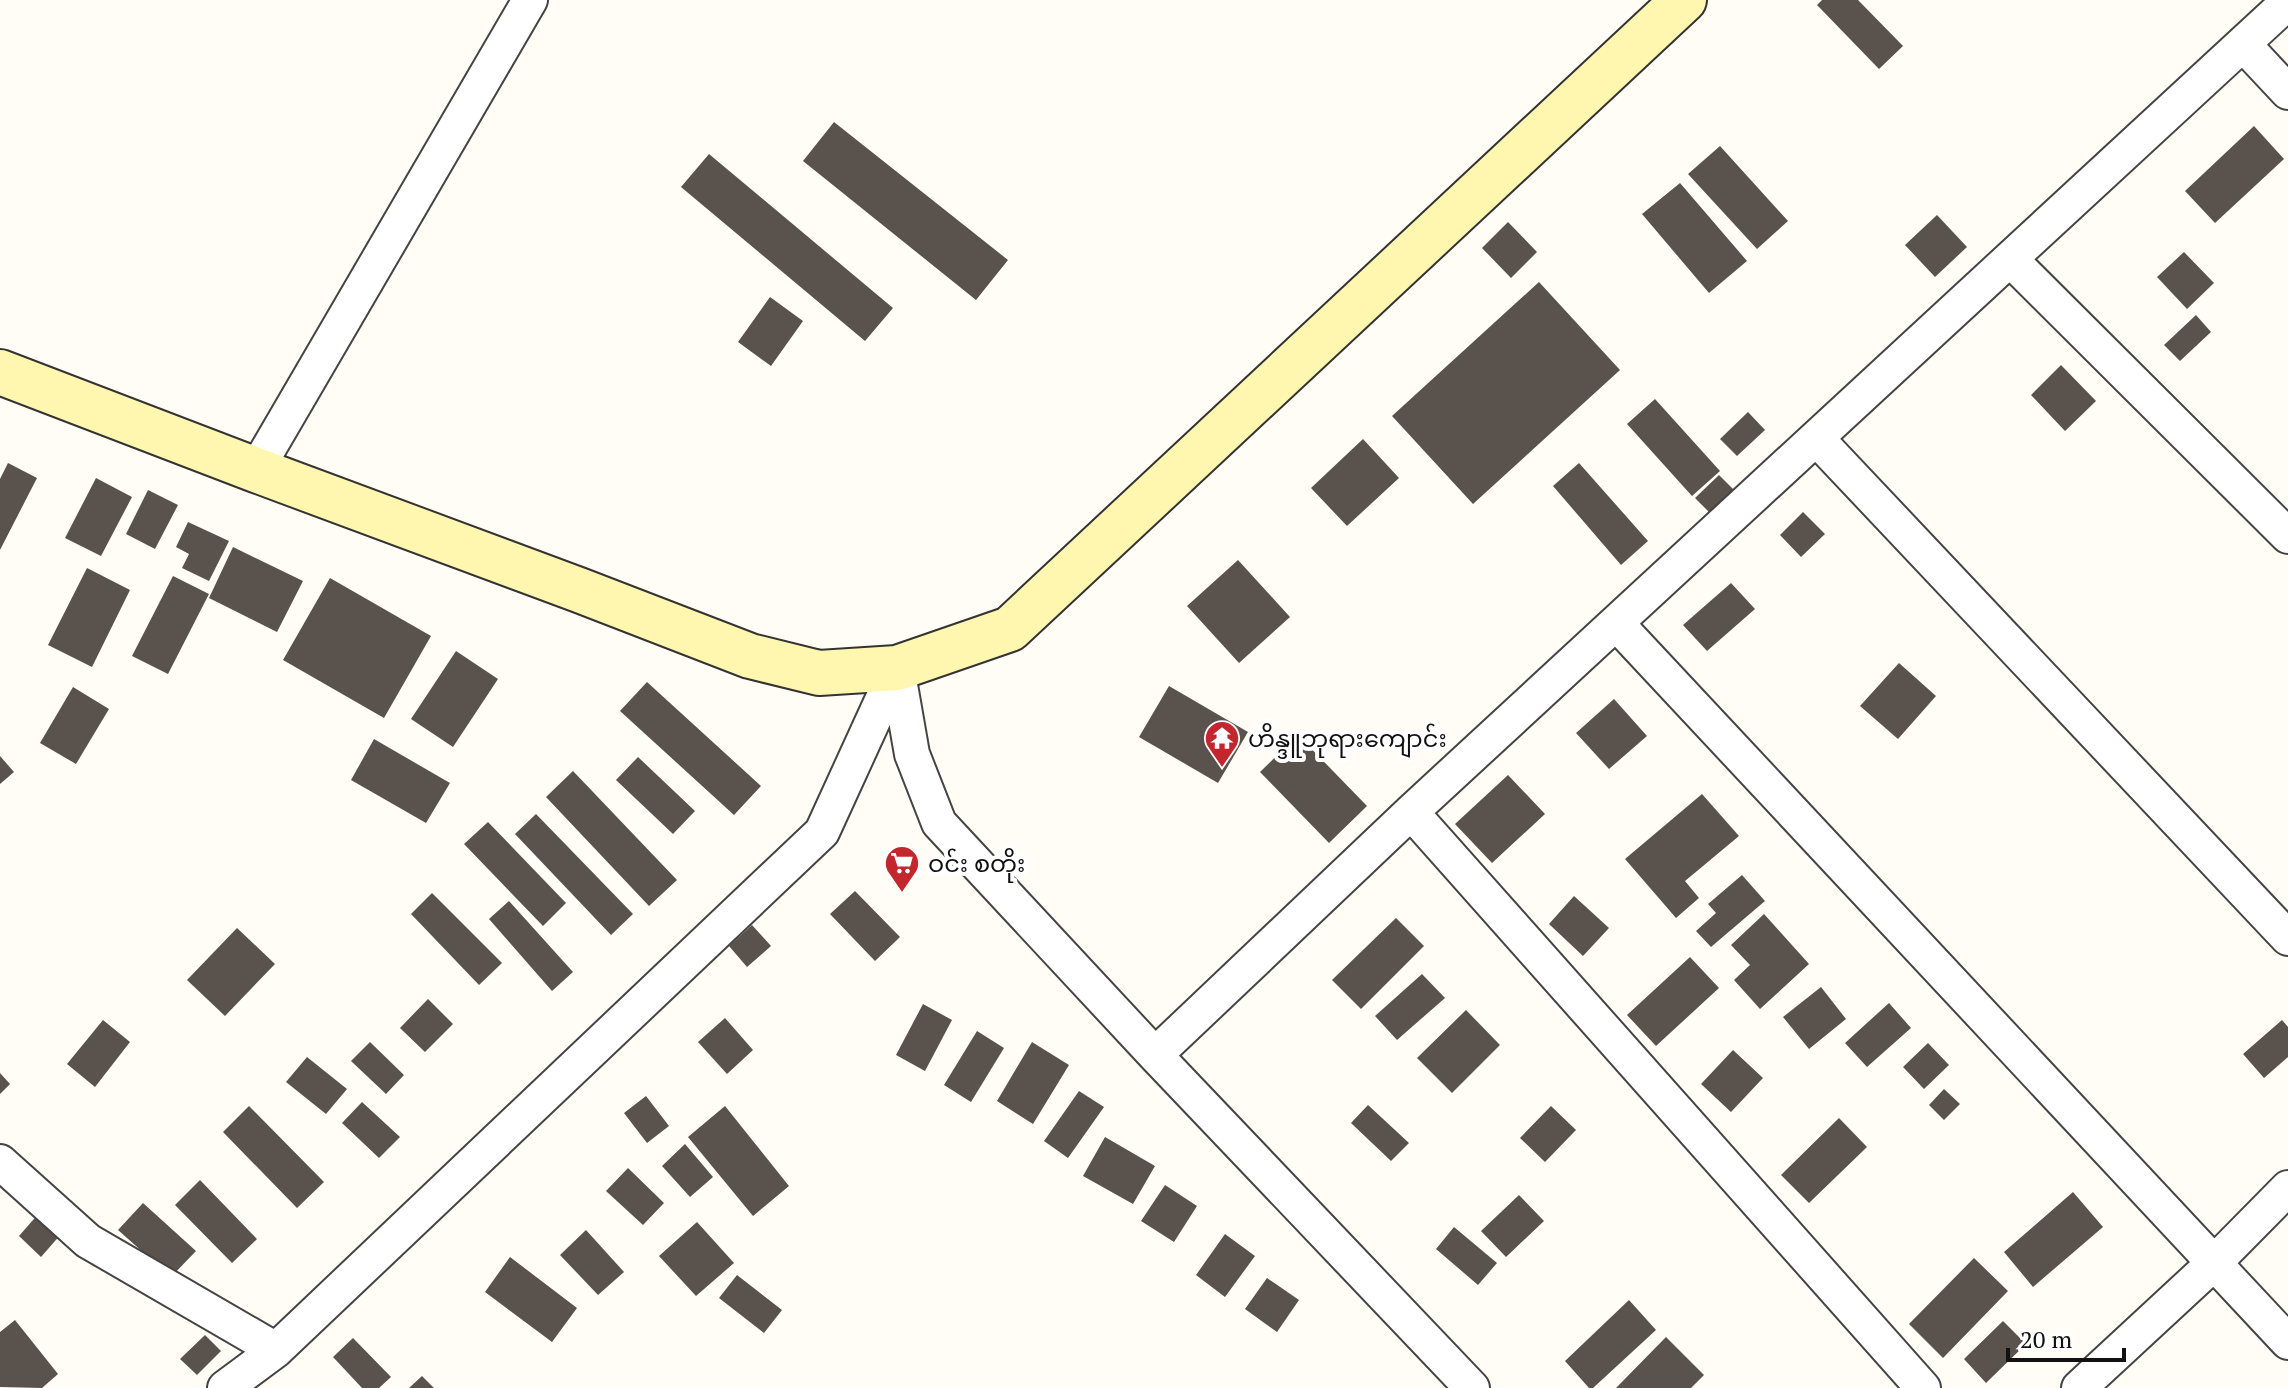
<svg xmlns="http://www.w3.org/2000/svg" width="2288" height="1388" font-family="'PT Serif','Noto Sans Myanmar',serif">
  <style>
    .building { fill: #5a524d }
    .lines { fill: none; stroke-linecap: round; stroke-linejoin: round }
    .street-casing { stroke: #444; stroke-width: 38 }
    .secondary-casing { stroke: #333; stroke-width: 48 }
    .street { stroke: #fff; stroke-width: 34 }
    .secondary { stroke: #fff6b0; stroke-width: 44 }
    .labels { text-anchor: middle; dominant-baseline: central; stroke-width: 8; stroke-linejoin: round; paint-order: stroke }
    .poi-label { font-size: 24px; fill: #111; stroke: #fff; text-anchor: start }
  </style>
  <rect width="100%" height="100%" fill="#fffdf5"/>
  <path class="building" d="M1822,0H1858L1903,46L1879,69L1817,5Z
    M834,122L1008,260L976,300L803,161Z
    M2254,126L2284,159L2215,223L2185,191Z
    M1720,146L1788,221L1757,249L1688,174Z
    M709,154L893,308L865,341L681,187Z
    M1680,183L1747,261L1709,293L1642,214Z
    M1937,215L1967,247L1935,277L1905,245Z
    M1508,222L1537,252L1511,278L1482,248Z
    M2184,252L2214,283L2187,309L2157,277Z
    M1539,282L1620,370L1473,504L1392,416Z
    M770,297L803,321L771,366L738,342Z
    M2196,315L2211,332L2180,361L2164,345Z
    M2061,365L2096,401L2065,431L2031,395Z
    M1655,399L1720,471L1692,496L1627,424Z
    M1748,412L1765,430L1737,456L1720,439Z
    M1363,439L1399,478L1347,526L1311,488Z
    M8,463L37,478L0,550V479Z
    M1579,463L1648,541L1621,565L1553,486Z
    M1719,475L1735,491L1711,514L1695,498Z
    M96,478L132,497L101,556L65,538Z
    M148,490L178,505L155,549L126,534Z
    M1803,512L1825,534L1801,557L1780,535Z
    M188,522L229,541L209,581L182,568L189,554L176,547Z
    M233,547L303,581L277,632L209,598Z
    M1238,560L1290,617L1239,663L1187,606Z
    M87,568L130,590L92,667L48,645Z
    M173,576L209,594L168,674L132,656Z
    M330,578L431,636L384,718L283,660Z
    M1731,583L1755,609L1707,651L1683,625Z
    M456,651L498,679L453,747L411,719Z
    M1899,663L1936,696L1898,739L1860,706Z
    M647,682L761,786L734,815L620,711Z
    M1169,686L1248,732L1218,783L1139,737Z
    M73,687L109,709L76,764L40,743Z
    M1614,699L1647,736L1609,769L1576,733Z
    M1298,735L1367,806L1329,843L1260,772Z
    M374,739L450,783L426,823L351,780Z
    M0,756L14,772L0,784Z
    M638,757L695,811L673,834L616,780Z
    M573,771L677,880L649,906L546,797Z
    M1508,775L1545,814L1492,863L1455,824Z
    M1702,794L1739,836L1685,881L1699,898L1676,918L1625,859Z
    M536,814L633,914L611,935L515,834Z
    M488,822L566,903L543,926L464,844Z
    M1742,875L1765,901L1711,947L1696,931L1716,913L1708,904Z
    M855,891L900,937L875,961L830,914Z
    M432,893L502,963L479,985L411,914Z
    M1574,896L1609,928L1583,956L1549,924Z
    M509,901L573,972L552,991L489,919Z
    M1764,914L1809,964L1760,1009L1734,980L1750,965L1731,945Z
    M1396,918L1424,946L1361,1009L1332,980Z
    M752,925L771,946L747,967L729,946Z
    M237,928L275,964L225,1016L187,980Z
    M1690,957L1719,988L1656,1046L1627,1015Z
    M1422,974L1445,998L1397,1040L1375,1016Z
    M1821,987L1846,1019L1809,1049L1783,1017Z
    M428,999L453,1024L425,1052L400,1028Z
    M1889,1003L1911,1028L1867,1067L1845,1043Z
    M923,1004L952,1020L925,1071L896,1055Z
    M1466,1010L1500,1045L1452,1093L1417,1058Z
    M725,1018L753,1050L727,1074L698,1042Z
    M103,1020L130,1042L95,1087L67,1064Z
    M2282,1020L2288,1027V1057L2264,1078L2243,1054Z
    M977,1031L1004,1048L971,1102L944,1085Z
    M370,1042L404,1075L386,1094L351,1061Z
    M1032,1042L1069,1065L1033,1124L997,1101Z
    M1928,1043L1949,1065L1924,1089L1903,1067Z
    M1733,1050L1763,1078L1731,1112L1701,1084Z
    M307,1057L347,1089L326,1114L286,1082Z
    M0,1073L10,1084L0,1094Z
    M1944,1089L1960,1104L1944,1120L1929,1105Z
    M1079,1091L1104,1107L1068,1158L1044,1141Z
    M646,1096L669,1126L647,1143L624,1113Z
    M362,1102L400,1137L379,1158L342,1123Z
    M1368,1105L1409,1143L1391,1161L1351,1123Z
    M249,1106L324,1182L297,1208L223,1132Z
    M725,1106L789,1186L753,1216L688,1137Z
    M1551,1106L1576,1130L1545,1162L1520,1138Z
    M1839,1118L1867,1147L1809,1203L1781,1175Z
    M1105,1137L1155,1166L1133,1204L1083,1176Z
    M685,1144L713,1177L690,1197L662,1166Z
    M628,1168L664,1203L643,1225L606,1191Z
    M200,1180L257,1239L232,1263L175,1205Z
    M1165,1185L1197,1206L1174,1242L1141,1221Z
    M2073,1192L2103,1227L2033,1287L2004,1252Z
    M1519,1195L1544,1221L1506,1257L1481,1231Z
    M143,1203L196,1251L171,1277L118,1230Z
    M40,1212L62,1233L41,1257L19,1236Z
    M697,1222L734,1263L696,1296L659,1256Z
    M1454,1227L1497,1263L1478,1285L1436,1249Z
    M586,1230L624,1272L598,1295L560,1255Z
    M1225,1234L1255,1256L1225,1297L1196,1275Z
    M510,1257L577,1308L552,1342L485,1292Z
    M1974,1258L2008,1291L1943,1358L1909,1324Z
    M737,1275L782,1310L764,1333L719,1298Z
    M1267,1278L1299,1300L1277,1332L1245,1309Z
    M1629,1300L1656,1330L1593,1388H1589L1565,1361Z
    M15,1320L58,1374L42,1388L0,1387V1332Z
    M2003,1321L2026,1344L1986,1383L1964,1359Z
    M205,1335L221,1351L197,1375L180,1359Z
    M1666,1337L1704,1375L1691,1388H1616Z
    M353,1338L391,1377L379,1388H362L333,1357Z
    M422,1376L434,1388H409Z"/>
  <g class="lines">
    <g class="street-casing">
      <path id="street" d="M2243,44L2288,92
        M2010,259L2288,536
        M1816,438L2288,938
        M256,470L530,0
        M1616,623L2288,1342
        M897,668L912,754L939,823L1155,1055L1472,1388
        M1411,812L1923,1388
        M1155,1055L1411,812L2288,2
        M0,1162L88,1241L276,1350
        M225,1388L276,1350L822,832L897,668
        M2079,1388L2215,1262L2288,1188"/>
    </g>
    <g class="secondary-casing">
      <path id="secondary" d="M0,372L256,470L579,590L750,656L819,673L897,668L1010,629L1684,0"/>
    </g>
    <use href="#street" class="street"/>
    <use href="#secondary" class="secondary"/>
  </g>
  <defs>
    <g id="temple-pin" transform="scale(1.8)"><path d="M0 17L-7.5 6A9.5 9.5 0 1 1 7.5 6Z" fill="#c4262e" stroke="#fff"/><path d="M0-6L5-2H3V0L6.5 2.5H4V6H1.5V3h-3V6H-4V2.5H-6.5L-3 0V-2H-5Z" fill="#fff"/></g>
    <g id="supermarket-pin" transform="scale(1.8)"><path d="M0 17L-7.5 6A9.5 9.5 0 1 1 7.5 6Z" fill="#c4262e" stroke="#fff"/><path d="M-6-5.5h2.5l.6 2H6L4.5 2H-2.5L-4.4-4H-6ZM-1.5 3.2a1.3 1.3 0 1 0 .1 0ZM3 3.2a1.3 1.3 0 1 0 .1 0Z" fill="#fff"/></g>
  </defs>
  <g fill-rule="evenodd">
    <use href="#temple-pin" x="1222" y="738"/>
    <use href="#supermarket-pin" x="902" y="863"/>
  </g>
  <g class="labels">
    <g class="poi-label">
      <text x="1248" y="738">ဟိန္ဒူဘုရားကျောင်း</text>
      <text x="928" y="863">ဝင်း စတိုး</text>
    </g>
  </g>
  <path d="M2008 1348v12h116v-12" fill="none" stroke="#111111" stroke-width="4"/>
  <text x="2020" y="1348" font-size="24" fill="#111111" stroke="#ffffff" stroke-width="6" paint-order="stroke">20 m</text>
</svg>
